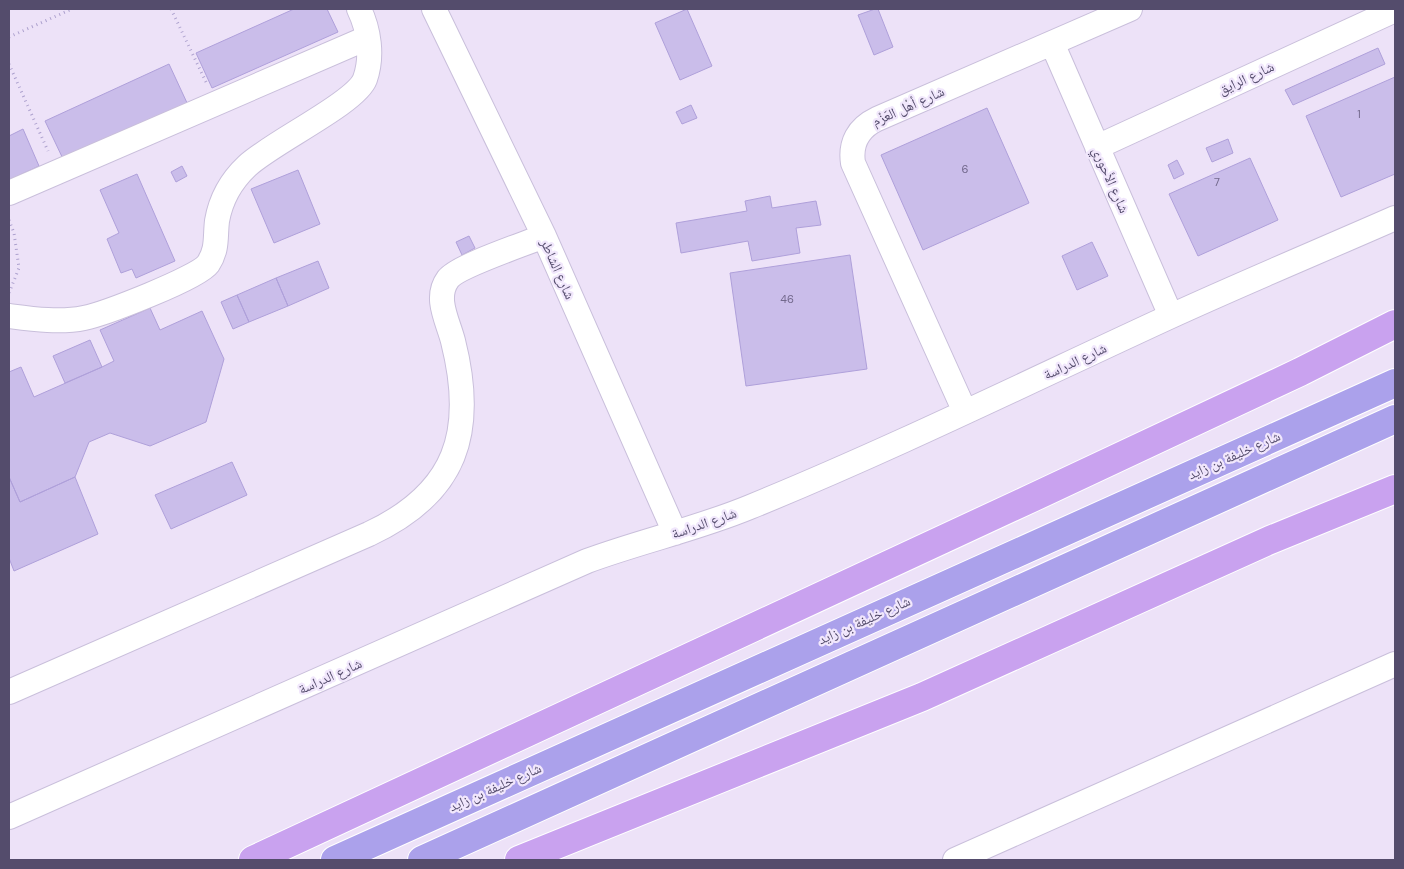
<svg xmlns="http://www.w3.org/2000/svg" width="1404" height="869" font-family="'DM Sans','Noto Naskh Arabic',sans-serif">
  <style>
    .building { fill: #cabdea; stroke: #afa0da }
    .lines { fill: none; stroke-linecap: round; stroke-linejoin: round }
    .minor-casing { stroke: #c9bfdb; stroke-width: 26 }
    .major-casing { stroke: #fff; stroke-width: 30 }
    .highway-casing { stroke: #fff; stroke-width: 30 }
    .path { stroke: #ada1ce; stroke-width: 3; stroke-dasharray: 1 4; stroke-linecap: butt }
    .minor { stroke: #fff; stroke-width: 24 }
    .major { stroke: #c9a2ef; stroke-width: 28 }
    .highway { stroke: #aba1eb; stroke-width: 28 }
    .labels { text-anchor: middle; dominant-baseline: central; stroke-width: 4.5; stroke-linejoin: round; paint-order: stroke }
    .number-label { font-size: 11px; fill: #72688c }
    .street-label { font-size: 14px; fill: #544c6c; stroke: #f1e7fc }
  </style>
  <rect width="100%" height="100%" fill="#ede2f8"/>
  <path class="building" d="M294,9H327L338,32L212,88L196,53Z
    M687,9L712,66L680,80L655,23Z
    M875,9H878L893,47L874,55L858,15Z
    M1378,48L1385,64L1293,105L1285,90Z
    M169,64L188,105L64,161L45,121Z
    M1395,77V174L1341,197L1306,116Z
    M691,105L697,118L682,124L676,112Z
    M987,108L1029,203L923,250L881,155Z
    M23,129L39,166L9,180V136Z
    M1228,139L1233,153L1212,162L1206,148Z
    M1250,158L1278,220L1198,256L1169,194Z
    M1177,160L1184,174L1174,179L1168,165Z
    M182,166L187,176L176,182L171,172Z
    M298,170L320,224L274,243L251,189Z
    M137,174L175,261L136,278L132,269L121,273L107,239L119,233L100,190Z
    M770,196L772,208L816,201L821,225L796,228L800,253L752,261L748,241L681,253L676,223L747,211L745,201Z
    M469,236L475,248L462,255L456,242Z
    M1092,242L1108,276L1077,290L1062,256Z
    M850,255L867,369L746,386L730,273Z
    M318,261L329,288L288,306L276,278Z
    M276,278L288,306L249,322L237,295Z
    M237,295L249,322L233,329L221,302Z
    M150,308L160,330L202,311L224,359L206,422L150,446L110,433L89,442L75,477L20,502L9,477V372L21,367L34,397L102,367L114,361L100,330Z
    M90,340L102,367L65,383L53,356Z
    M232,462L247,495L171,529L155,495Z
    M9,477L20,502L75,477L98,534L14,571L9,558Z"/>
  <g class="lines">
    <g class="minor-casing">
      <path id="minor" d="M434,9L544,236L675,533
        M1052,43L1171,316
        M1097,147L1395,10
        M9,193L367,38
        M9,316C32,319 60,323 84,318C104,314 198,278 208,264C218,249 215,237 217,221C221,198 231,181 247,166C271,143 356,103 365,79C373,56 369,30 359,9
        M965,412L853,163C850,143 858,128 877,119L1130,9
        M9,692L369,534C457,493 476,432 453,341C448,321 434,298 448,279C458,266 525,244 544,236
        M9,817L587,561C641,541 697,529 750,507C892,449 1030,381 1169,317C1243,283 1320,251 1395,218
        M955,860L1395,664"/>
    </g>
    <g class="major-casing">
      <path id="major" d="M253,860L1034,497L1300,372L1395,324
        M519,860L922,697L1270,540L1395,489"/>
    </g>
    <g class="highway-casing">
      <path id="highway" d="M335,860L1395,383
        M422,860L1395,419"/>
    </g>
    <path class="path" d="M171,9L207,84
      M9,37L72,9
      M9,64L48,151
      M9,220L14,233L19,268L9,293"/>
    <use href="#minor" class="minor"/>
    <use href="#major" class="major"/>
    <use href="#highway" class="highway"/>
  </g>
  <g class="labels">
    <g class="number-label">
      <text x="1359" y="114">1</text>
      <text x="965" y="169">6</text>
      <text x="1217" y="182">7</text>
      <text x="787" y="299">46</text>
    </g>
    <g class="street-label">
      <text transform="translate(1246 78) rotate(-25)">شارع الرايق</text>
      <text transform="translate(908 106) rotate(-24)">شارع أهْل العَزْم</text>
      <text transform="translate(1111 180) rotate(66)">شارع الأحوري</text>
      <text transform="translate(558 269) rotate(66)">شارع الشاطر</text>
      <text transform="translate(1075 361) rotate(-25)">شارع الدراسة</text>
      <text transform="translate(1234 455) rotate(-24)">شارع خليفة بن زايد</text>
      <text transform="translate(704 523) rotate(-19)">شارع الدراسة</text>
      <text transform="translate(864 620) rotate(-24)">شارع خليفة بن زايد</text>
      <text transform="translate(330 676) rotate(-24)">شارع الدراسة</text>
      <text transform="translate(495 787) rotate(-24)">شارع خليفة بن زايد</text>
    </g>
  </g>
  <rect width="1404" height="869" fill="none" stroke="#544c6c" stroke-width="20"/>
</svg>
